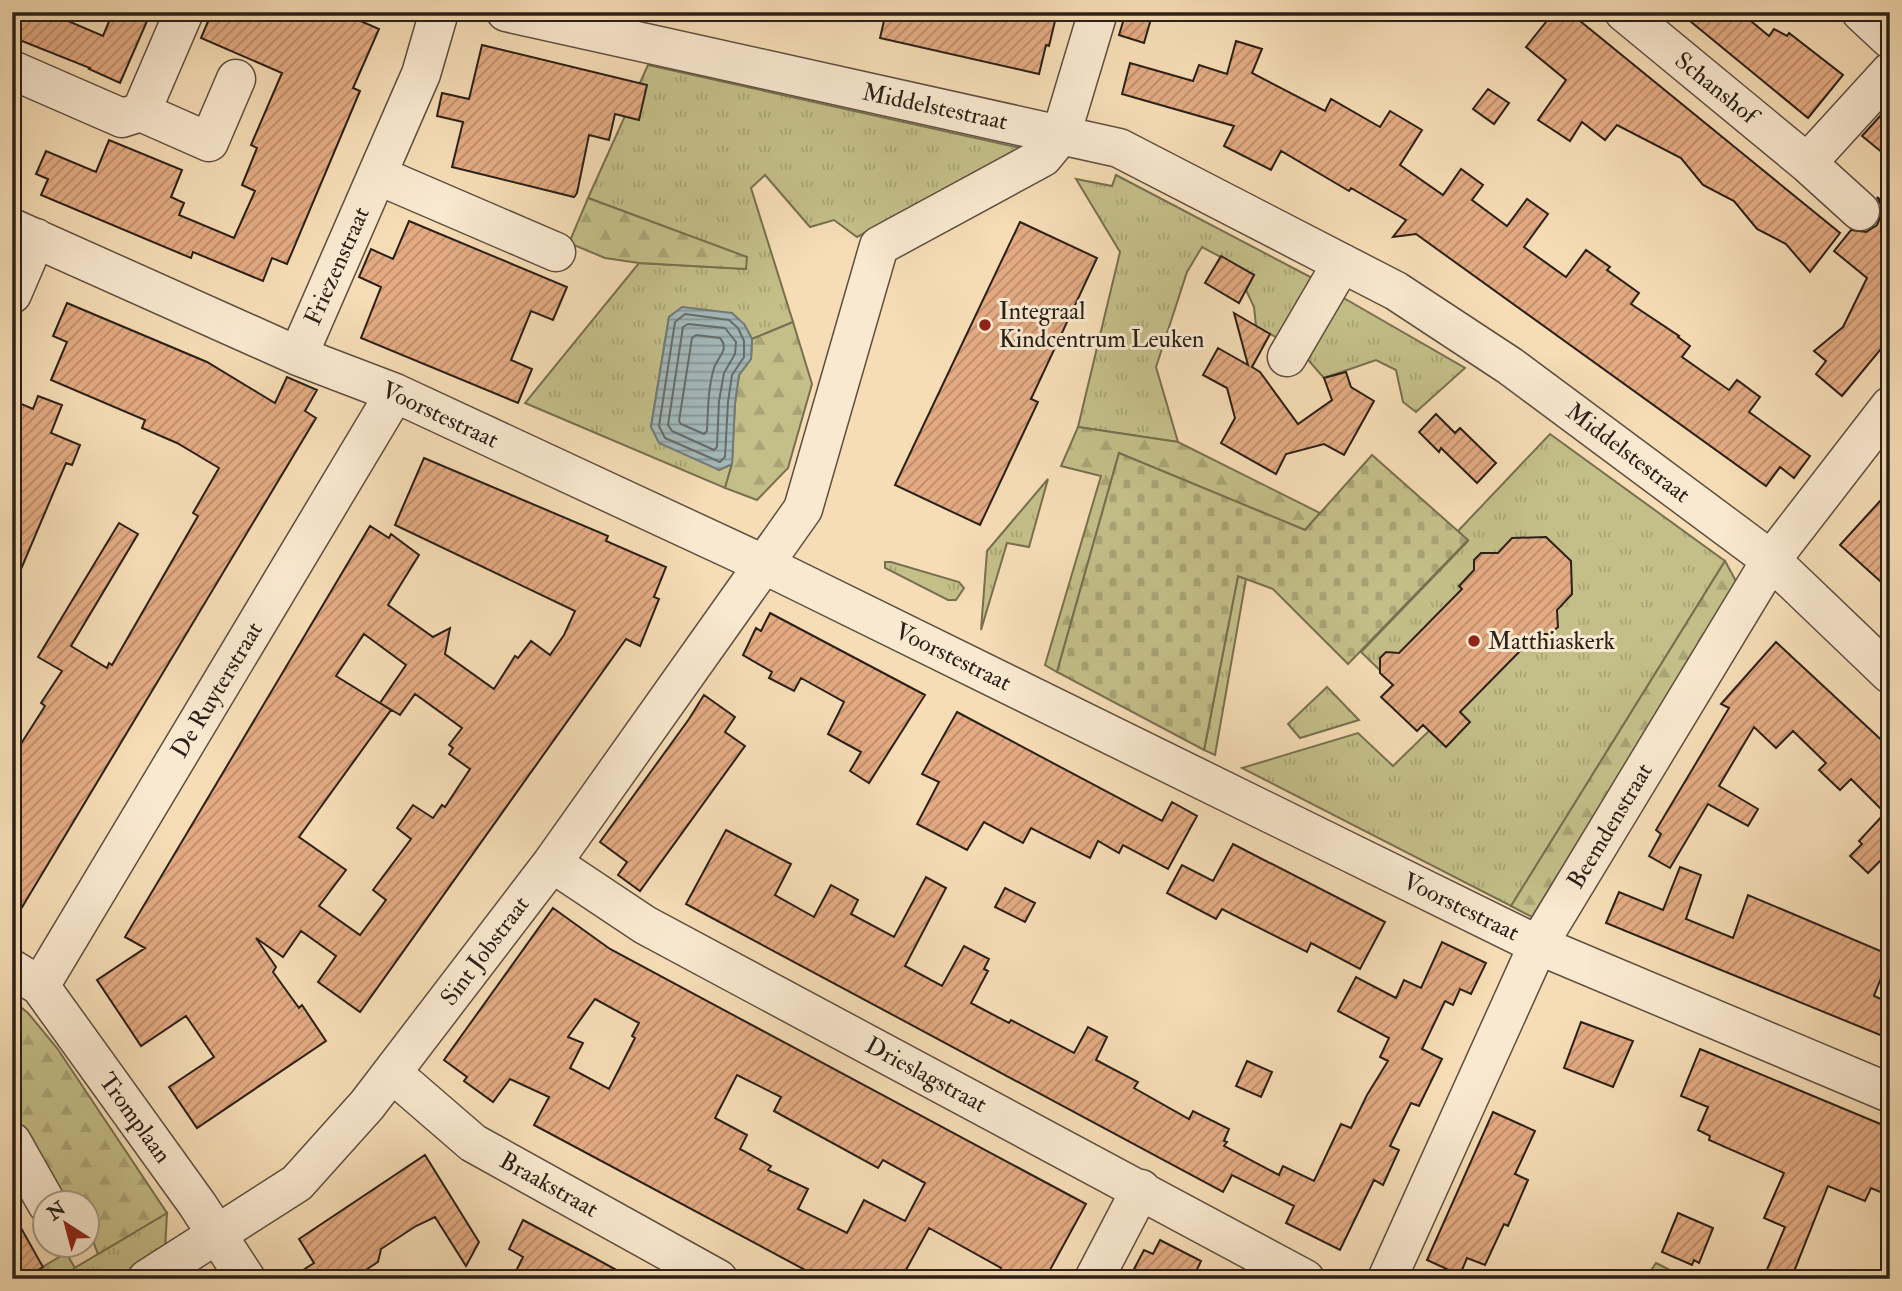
<svg xmlns="http://www.w3.org/2000/svg" width="1902" height="1291" font-family="'IM FELL Double Pica',serif">
  <style>
    .grass { fill: url(#grass-tufts); stroke: #777050; stroke-width: 2 }
    .forest { fill: url(#forest-firs); stroke: #777050; stroke-width: 2 }
    .cemetery { fill: url(#cemetery-stones); stroke: #777050; stroke-width: 2 }
    .water { fill: url(#water-rules); stroke: #737b79; stroke-width: 2 }
    .lines { fill: none; stroke-linecap: round; stroke-linejoin: round }
    .shore { stroke: #666c69; stroke-width: 2 }
    .building { fill: url(#building-hatch); stroke: #2a2018; stroke-width: 2; fill-rule: evenodd }
    .minor-casing { stroke: #5d4f40; stroke-width: 41 }
    .minor { stroke: #f9e9d0; stroke-width: 38 }
    .poi-dot { fill: #8f2418; stroke: #f9e9d0; stroke-width: 2.5 }
    .labels { text-anchor: middle; dominant-baseline: central; stroke-width: 6; stroke-linejoin: round; paint-order: stroke }
    .street-label { font-size: 24px; fill: #2a2018; stroke: #f9e9d0 }
    .poi-label { font-size: 24px; fill: #2a2018; stroke: #f9e9d0; text-anchor: start }
  </style>
  <defs>
    <pattern id="grass-tufts" width="24" height="20" patternUnits="userSpaceOnUse" patternTransform="scale(1.75)"><rect width="24" height="20" fill="#c4bf89"/><path d="M3 7l-1-3M5 7V3M7 7l1-3M15 17l-1-3M17 17v-4M19 17l1-3" fill="none" stroke="#a9a476"/></pattern>
    <pattern id="forest-firs" width="22" height="20" patternUnits="userSpaceOnUse" patternTransform="scale(1.75)"><rect width="22" height="20" fill="#c4bf89"/><path d="M5 1l3.5 6h-7zM16 11l3.5 6h-7z" fill="#a9a476"/></pattern>
    <pattern id="cemetery-stones" width="16" height="16" patternUnits="userSpaceOnUse" patternTransform="scale(1.75)"><rect width="16" height="16" fill="#c4bf89"/><path d="M2 7V4a2 2 0 0 1 4 0v3zM10 15v-3a2 2 0 0 1 4 0v3z" fill="#a9a476"/></pattern>
    <pattern id="water-rules" width="6" height="5" patternUnits="userSpaceOnUse" patternTransform="scale(1.75)"><rect width="6" height="5" fill="#a3b8ba"/><path d="M0 2.5h6" fill="none" stroke="#859596"/></pattern>
    <pattern id="building-hatch" width="6" height="6" patternUnits="userSpaceOnUse" patternTransform="scale(1.75)"><rect width="6" height="6" fill="#e4ab83"/><path d="M-1 1l2-2M0 6l6-6M5 7l2-2" fill="none" stroke="#b98b6a"/></pattern>
  </defs>
  <rect width="100%" height="100%" fill="#f6ddb6"/>
  <filter id="stains"><feTurbulence type="fractalNoise" baseFrequency=".00286" numOctaves="4"/><feColorMatrix values="0 0 0 0 .2 0 0 0 0 .09 0 0 0 0 .02 0 0 0 .5 -.17"/></filter>
  <radialGradient id="worn" r=".72"><stop offset=".6" stop-color="#630" stop-opacity="0"/><stop offset="1" stop-color="#630" stop-opacity=".3"/></radialGradient>
  <path class="grass" d="M648,65L1025,149L857,237L834,220L810,227L765,175L751,188L793,322L752,339L744,324L683,307L669,317L651,427L719,470L732,464L725,488L525,403L639,263L746,269V257L588,198Z
    M1116,175L1318,281L1283,341L1256,326L1254,307L1246,290L1254,275L1202,247L1187,272L1156,367L1178,442L1078,427L1120,252L1076,179L1112,186Z
    M1335,293L1465,368L1416,412L1403,402L1396,370L1376,360L1324,378L1301,352Z
    M1550,434L1725,561L1511,906L1242,768L1358,733L1393,766L1432,728L1389,679L1361,652L1468,541L1458,531Z
    M1048,479L1029,547L1007,543L981,630L987,551Z
    M885,562H891L959,582L964,588L956,600H948L885,568Z
    M1238,576L1246,579L1215,755L1204,750Z
    M1327,687L1359,720L1300,738L1288,724Z
    M167,1213L165,1250L115,1279H56Z
    M1656,1263L1688,1279H1645Z"/>
  <path class="forest" d="M588,198L747,257L746,269L639,263L605,258L569,243Z
    M793,322L812,384L788,468L757,500L725,488L732,464L735,403L739,375L751,359L752,339Z
    M1078,427L1178,442L1320,513L1305,530L1119,453L1057,672L1045,665L1101,476L1061,466Z
    M1725,561L1737,583L1532,917L1511,906Z
    M12,1000L28,1013L57,1048L167,1213L98,1254L88,1228V1204L63,1203L12,1112Z
    M66,1253L75,1268L56,1279H22Z"/>
  <path class="cemetery" d="M1119,453L1305,530L1372,455L1468,540L1348,664L1273,589L1238,576L1204,750L1057,672Z"/>
  <path class="water" d="M682,307L732,313L744,324L752,339L751,359L739,375L735,403L732,464L719,470L659,443L651,427L669,317Z"/>
  <g class="lines">
    <path class="shore" d="M685,314L729,320L738,328L744,341V357L732,375L728,402L725,457L720,462L665,438L659,426L675,322Z
      M688,324L725,328L736,342L735,354L724,373L719,401L717,447L714,450L672,431L668,425L683,327Z
      M696,335L720,338C730,350 718,356 714,368C708,388 708,410 707,431L704,434L681,424L679,421L692,338Z"/>
  </g>
  <path class="building" d="M12,12H47L103,36L113,12H151L120,83L89,69L90,68L12,37Z
    M212,12H340L379,29L353,88L360,91L287,264L272,258L263,281L193,252L191,258L41,195L48,179L36,174L46,151L96,172L109,140L182,170L171,197L184,203L179,215L234,238L255,191L242,185L257,148L251,145L282,73L201,38Z
    M886,12H1018L1055,21L1049,46L1046,45L1039,74L880,38Z
    M1126,12H1153L1144,43L1119,35Z
    M1554,12H1569L1840,233L1810,272L1786,244L1757,229L1734,201L1703,185L1681,158L1617,125L1605,140L1582,122L1570,141L1538,120L1566,80L1526,47Z
    M1679,12H1740L1769,36L1774,29L1787,36L1789,33L1843,75L1808,118Z
    M1236,41L1262,49L1252,73L1325,111L1331,99L1380,127L1390,111L1422,130L1400,165L1443,195L1461,169L1483,185L1472,200L1507,226L1527,199L1548,214L1524,247L1566,277L1586,250L1610,267L1607,270L1639,293L1631,304L1679,336L1678,337L1690,346L1682,357L1729,390L1737,380L1760,397L1749,412L1810,456L1794,478L1780,467L1766,486L1416,234L1393,237L1406,220L1351,188L1349,191L1281,151L1271,170L1224,146L1234,126L1122,94L1130,63L1193,81L1199,65L1227,74Z
    M482,45L647,85L639,120L615,114L609,140L589,135L577,193L574,197L452,167L463,122L437,116L442,93L469,99Z
    M1488,89L1509,103L1494,124L1473,109Z
    M1890,105V159L1862,136Z
    M1877,197L1890,207V338L1842,396L1816,374L1826,361L1814,351L1843,327L1867,278L1834,251L1851,230L1866,232L1877,225L1881,215V205Z
    M409,221L567,287L553,320L531,311L511,360L532,369L518,403L361,338L381,287L359,277L371,249L393,259Z
    M1020,222L1097,258L1031,399L1038,402L980,525L895,485Z
    M1221,256L1254,275L1239,303L1205,283Z
    M67,303L207,362L275,403L287,377L317,390L305,411L316,418L12,924V758L45,706L41,703L62,671L38,657L119,523L138,534L71,646L107,668L109,663L112,665L198,516L193,513L219,468L177,443L142,428L145,420L51,380L67,342L53,336Z
    M1234,313L1270,334L1252,367L1260,372L1298,424L1332,400L1324,378L1346,372L1351,387L1374,401L1344,455L1324,444L1286,454L1276,474L1221,443L1235,418L1227,388L1203,375L1218,348L1248,365Z
    M38,396L62,405L51,433L80,445L72,465L66,463L13,588L12,400L33,409Z
    M1436,414L1455,433L1460,428L1496,463L1477,483L1441,448L1439,452L1419,432Z
    M424,458L608,536L606,541L666,567L654,597L659,599L640,646L626,639L360,1012L318,982L336,956L301,931L283,957L256,938L276,967L273,972L299,1008L302,1005L326,1041L197,1128L169,1087L214,1057L186,1016L141,1046L97,980L145,948L125,937L370,526L389,538L391,534L419,555L388,605L433,637L450,628L445,654L494,689L515,656L518,658L531,641L550,655L564,635L575,611L395,525ZM364,634L406,665L380,703L400,715L415,694L462,728L449,745L453,748L449,754L470,769L445,807L442,805L433,818L413,805L397,828L411,839L373,890L386,900L360,935L319,906L346,870L299,837L391,710L336,676Z
    M1890,490V590L1840,545Z
    M1546,537L1571,561L1572,594L1557,610L1558,627L1550,634H1540L1525,650L1523,648L1460,712L1470,722L1446,747L1423,725L1417,731L1381,697L1393,685L1380,673V658L1386,652L1399,653L1462,589L1459,586L1474,570V560L1481,553H1498L1512,538Z
    M770,613L925,695L869,783L850,771L861,752L828,734L844,702L801,678L794,691L769,678L772,672L743,655L756,628L761,631Z
    M1776,642L1890,748V851L1868,873L1850,856L1862,844L1859,841L1885,813L1851,779L1840,790L1819,770L1826,763L1793,731L1776,748L1754,727L1719,786L1758,809L1748,826L1708,804L1670,868L1649,856L1661,834L1656,830L1729,708L1721,704Z
    M704,695L735,717L725,732L745,746L640,891L618,875L627,862L600,842L689,719Z
    M957,712L1162,821L1172,802L1197,816L1168,869L1123,845L1119,853L1098,841L1090,858L1031,828L1023,843L984,822L967,850L917,824L939,782L922,774Z
    M726,830L791,864L775,895L814,917L831,885L858,900L851,914L894,937L926,877L946,888L905,966L942,986L964,946L989,959L984,969L988,971L971,1003L1009,1023L1011,1020L1074,1053L1088,1027L1107,1037L1096,1060L1138,1082L1134,1088L1189,1119L1193,1111L1229,1129L1224,1141L1227,1142L1224,1146L1279,1175L1283,1166L1314,1181L1341,1124L1351,1128L1367,1095L1388,1061L1380,1057L1389,1038L1338,1011L1356,977L1396,998L1404,980L1421,988L1442,942L1486,963L1471,994L1460,989L1453,1005L1445,1001L1422,1049L1442,1059L1419,1106L1411,1103L1390,1146L1399,1150L1383,1185L1374,1180L1340,1250L1286,1223L1294,1206L1232,1175L1223,1192L686,904Z
    M1233,844L1385,922L1360,969L1311,943L1307,952L1222,909L1216,919L1167,893L1182,865L1213,881Z
    M1680,867L1701,875L1686,919L1733,938L1748,895L1890,955L1874,996L1890,1003V1039L1606,923L1619,892L1663,910Z
    M1005,888L1035,903L1025,922L995,907Z
    M553,908L610,949L1086,1204L1045,1279H995L1001,1268L929,1228L901,1279H822L534,1125L549,1097L510,1079L493,1102L464,1081L467,1077L444,1060ZM595,999L639,1023L632,1036L635,1038L609,1089L570,1068L583,1043L568,1037ZM737,1075L781,1097L774,1111L878,1168L883,1160L925,1183L905,1221L864,1200L847,1233L798,1209L808,1189L768,1170L771,1166L740,1149L747,1135L715,1118Z
    M1581,1022L1633,1041L1613,1087L1564,1068Z
    M1700,1049L1890,1128V1196L1871,1188L1865,1201L1828,1186L1791,1279H1763L1785,1227L1764,1218L1784,1173L1709,1140L1710,1136L1698,1130L1708,1107L1681,1096Z
    M1247,1061L1272,1072L1261,1097L1236,1086Z
    M1493,1112L1535,1131L1515,1174L1528,1180L1508,1226L1504,1224L1485,1265L1467,1258L1460,1275L1427,1260Z
    M425,1155L479,1242L466,1266L435,1217L416,1226L381,1249L378,1262L352,1279H289L314,1263L299,1239Z
    M12,1212L43,1267L22,1279L12,1262Z
    M1678,1213L1713,1228L1699,1263L1694,1260L1692,1265L1662,1252Z
    M523,1220L589,1255L633,1279H512L523,1257L509,1249Z
    M1160,1240L1201,1261L1194,1276L1199,1279H1140L1142,1273L1134,1269L1144,1250L1153,1254Z"/>
  <g class="lines">
    <g class="minor-casing">
      <path id="minor" d="M506,12L1119,148L1396,291L1510,366L1771,560L1890,674
        M1624,12L1807,163L1860,211
        M1861,12L1890,39
        M12,70L122,118L141,112L184,12
        M141,112L209,142L236,79
        M1807,163L1890,72
        M377,175L556,252
        M12,228L298,356L395,393L763,564L1538,945L1890,1093
        M12,294L36,238
        M298,356L421,74L439,12
        M1287,357L1342,263
        M552,863L645,925L1305,1279
        M12,969L40,986L197,1204L246,1279
        M40,986L395,393
        M392,1073L473,1143L718,1279
        M12,1142L47,1204
        M147,1279L297,1183L367,1105L552,863L803,509L879,246L1043,157L1061,135L1098,12
        M1094,1279L1141,1189
        M1387,1279L1538,945L1771,560L1890,406"/>
    </g>
    <use href="#minor" class="minor"/>
  </g>
  <g class="poi-dot">
    <circle cx="985" cy="325" r="7"/>
    <circle cx="1474" cy="641" r="7"/>
  </g>
  <g class="labels">
    <g class="street-label">
      <text transform="translate(1716 88) rotate(39)">Schanshof</text>
      <text transform="translate(935 107) rotate(12)">Middelstestraat</text>
      <text transform="translate(337 266) rotate(-66)">Friezenstraat</text>
      <text transform="translate(440 415) rotate(25)">Voorstestraat</text>
      <text transform="translate(1628 453) rotate(37)">Middelstestraat</text>
      <text transform="translate(953 657) rotate(26)">Voorstestraat</text>
      <text transform="translate(217 690) rotate(-59)">De Ruyterstraat</text>
      <text transform="translate(1610 826) rotate(-59)">Beemdenstraat</text>
      <text transform="translate(1461 907) rotate(26)">Voorstestraat</text>
      <text transform="translate(485 951) rotate(-53)">Sint Jobstraat</text>
      <text transform="translate(926 1075) rotate(28)">Drieslagstraat</text>
      <text transform="translate(135 1118) rotate(54)">Tromplaan</text>
      <text transform="translate(549 1185) rotate(29)">Braakstraat</text>
    </g>
    <g class="poi-label">
      <text x="999" y="311">Integraal<tspan x="999" dy="28">Kindcentrum Leuken</tspan></text>
      <text x="1488" y="641">Matthiaskerk</text>
    </g>
  </g>
  <rect width="1902" height="1291" fill="none" stroke="#f6ddb6" stroke-width="42"/>
  <rect x="14" y="14" width="1874" height="1263" fill="none" stroke="#2a2018" stroke-width="3.5"/>
  <rect x="21" y="21" width="1860" height="1249" fill="none" stroke="#2a2018" stroke-width="2"/>
  <g transform="translate(66 1224) rotate(324)"><circle r="33" fill="#f9e9d0" stroke="#a69986" stroke-width="2"/>
  <path d="M0-5L12 26L0 18L-12 26Z" fill="#8f2418"/>
  <text y="-10" font-size="19" font-weight="bold" text-anchor="middle" fill="#2a2018">N</text>
  </g>
  <rect width="100%" height="100%" filter="url(#stains)"/>
  <rect width="100%" height="100%" fill="url(#worn)"/>
</svg>
